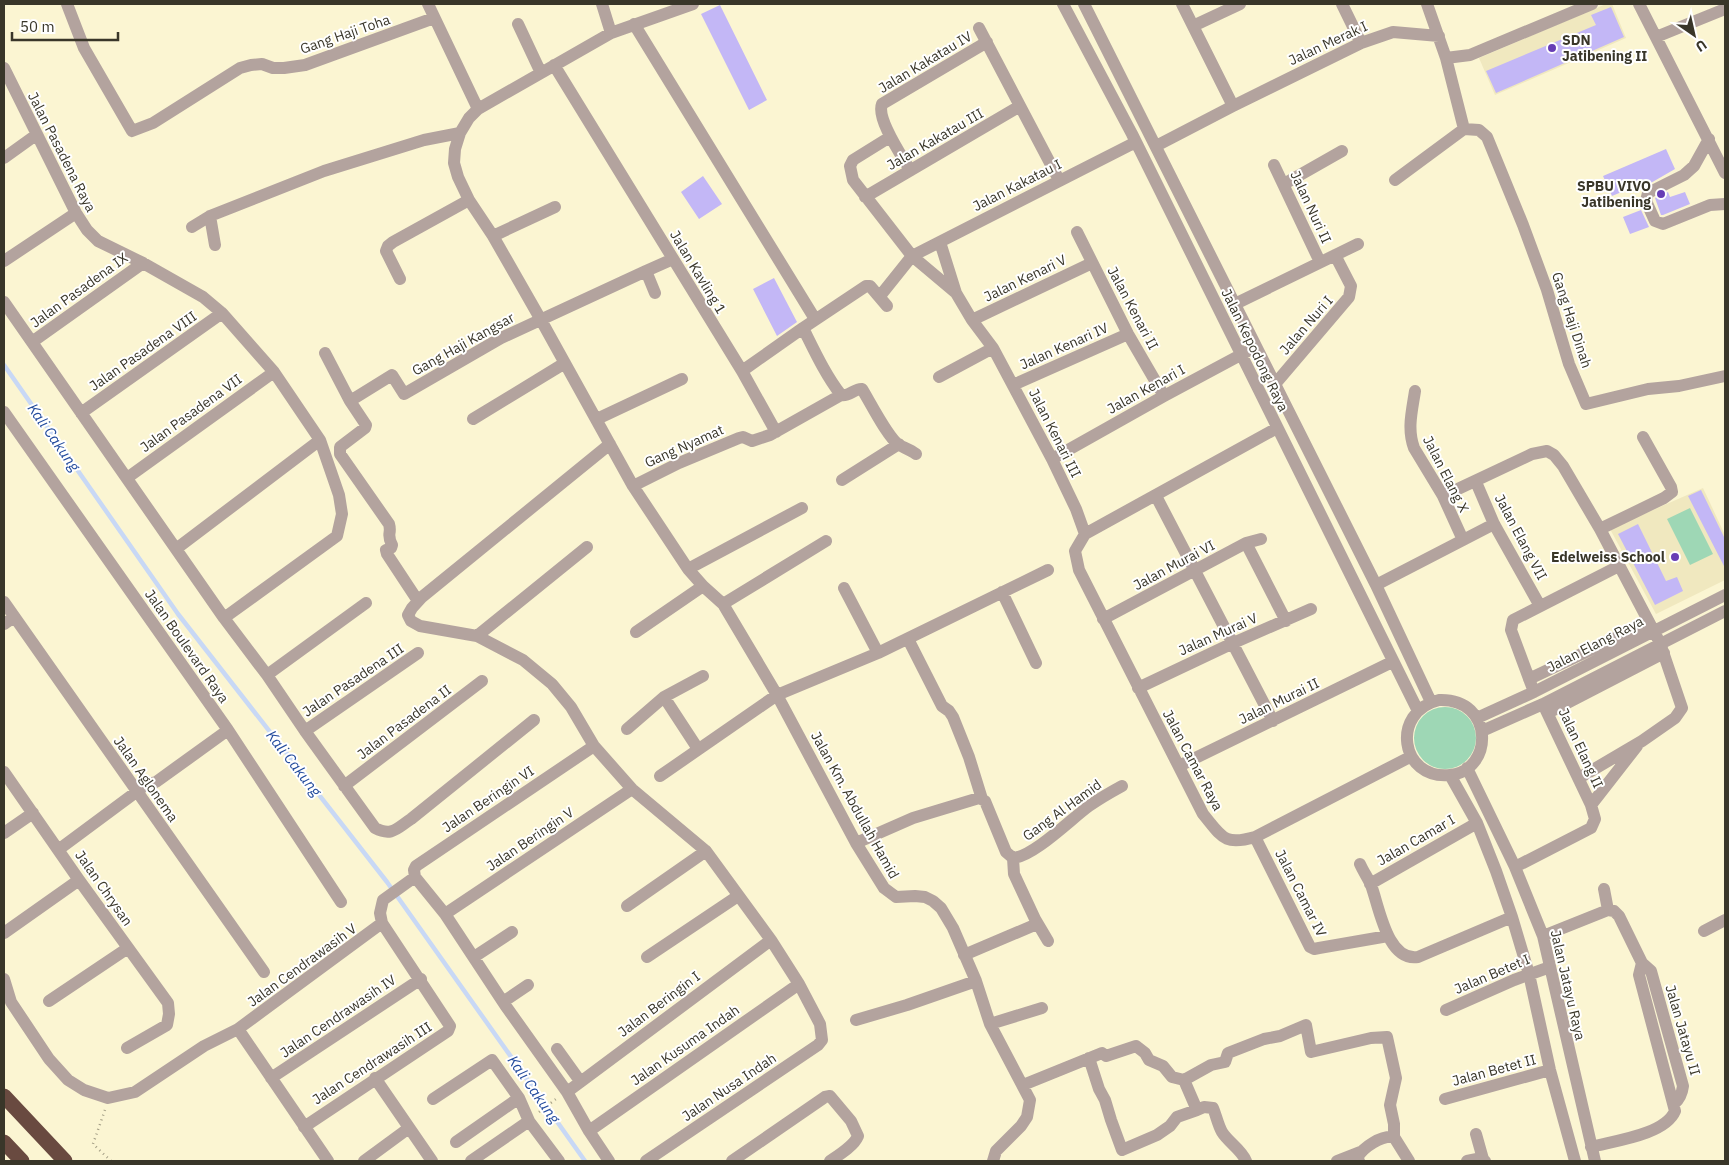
<svg xmlns="http://www.w3.org/2000/svg" width="1729" height="1165" font-family="'IBM Plex Sans',sans-serif">
  <style>
    .built { fill: #f0e8bf }
    .green { fill: #9ed7b5 }
    .lines { fill: none; stroke-linecap: round; stroke-linejoin: round }
    .stream { stroke: #c8d8f5; stroke-width: 4.5 }
    .building { fill: #c3b7f6 }
    .path { stroke: #a39e85; stroke-width: 2.5; stroke-dasharray: 1 4; stroke-linecap: butt }
    .minor { stroke: #b3a39e; stroke-width: 12 }
    .highway { stroke: #694a40; stroke-width: 15 }
    .poi-dot { fill: #673db5; stroke: #fff; stroke-width: 2 }
    .labels { text-anchor: middle; dominant-baseline: central; stroke-width: 4; stroke-linejoin: round; paint-order: stroke }
    .street-label { font-size: 14px; fill: #393629; stroke: #fff }
    .poi-label { font-size: 14px; font-weight: bold; fill: #393629; stroke: #fff; text-anchor: end }
    .water-label { font-size: 15px; font-style: italic; fill: #244c9d; stroke: #fff }
  </style>
  <rect width="100%" height="100%" fill="#fbf5d2"/>
  <path class="built" d="M1606,4H1612L1626,38L1495,95L1479,58Z
    M1703,488L1725,535V580L1656,614L1610,529Z"/>
  <path class="green" d="M1690,508L1713,554L1690,565L1667,519Z
    M1414 738a31 31 0 1 1 62 0a31 31 0 1 1-62 0Z"/>
  <g class="lines">
    <path class="stream" d="M4,365L178,614L387,882L585,1161"/>
  </g>
  <path class="building" d="M720,5L767,100L749,110L701,14Z
    M1611,7L1624,37L1496,93L1486,71L1596,25L1591,15Z
    M1666,149L1675,169L1649,184L1648,181L1612,196L1603,176Z
    M703,176L722,204L699,219L681,192Z
    M1668,192L1670,197L1685,192L1690,204L1663,215H1661L1655,198Z
    M1641,210L1649,227L1630,234L1623,217Z
    M774,278L797,322L777,336L753,289Z
    M1701,490L1725,539V568L1688,496Z
    M1638,524L1666,581L1677,577L1683,591L1655,605L1618,534Z"/>
  <g class="lines">
    <path class="path" d="M105,1110L93,1144L111,1161
      M539,1112L556,1099"/>
    <path class="minor" d="M67,4L84,48L132,131L153,123L240,68L251,65L262,64L273,68H284L305,65L434,18
      M428,4L478,109
      M602,4L611,33
      M693,4L611,33L478,109L469,118L460,133L455,149L454,163L458,177L469,200L493,236L541,320L633,486L688,569L703,586L723,604L777,695L856,843L884,888L896,897L915,896L925,897L933,901L941,908L953,928L976,981L990,1024L1030,1100L1027,1117L1021,1126L996,1151L993,1161
      M1063,4L1132,134L1418,711
      M1084,4L1376,585L1431,702
      M1182,4L1233,106
      M1342,4L1361,43
      M1427,4L1446,58L1470,55L1592,4
      M1639,4L1725,173
      M518,24L541,73
      M634,24L815,319
      M1193,26L1240,4
      M979,28L1059,180
      M1656,37L1725,9
      M554,65L742,371L776,432
      M4,68L76,213L87,230L98,241L143,263L203,297L222,313L274,372L320,440L339,495L342,514L337,536L224,618
      M1464,129L1479,130L1487,137L1523,225L1547,290L1569,364L1586,404L1648,389L1679,386L1725,376
      M890,137L853,160L850,166L853,180L912,256L956,293
      M1709,139L1694,166L1684,175L1648,193L1646,201L1655,221L1663,224L1710,205L1725,204
      M1156,146L1233,106L1361,43L1393,32L1439,36
      M4,158L36,135
      M1274,165L1320,262
      M910,170C902,156 876,119 882,104L987,42
      M1395,180L1464,129L1446,58
      M1284,184L1342,151
      M865,197L1020,106
      M210,216L215,245
      M192,227L210,216L324,171L424,140L460,133
      M1077,232L1128,334L1164,396
      M493,236L555,207
      M940,242L956,293L972,320L993,348L1052,459L1076,509L1085,534
      M4,261L76,213
      M646,271L673,259
      M400,279L386,251L388,246L393,242L469,200
      M880,296L912,256L1136,142
      M4,302L224,618L267,675L305,731L375,828C392,837 397,828 411,819L534,720
      M1235,304L1358,244
      M887,306L870,286H866L803,328C815,352 825,374 841,395C849,397 855,388 862,389C870,402 888,438 899,445C905,448 911,450 916,454
      M972,320L1092,263
      M32,342L143,263
      M325,353L350,401L392,375L404,394L501,338L646,271L655,293
      M742,371L803,328
      M939,377L993,348
      M1275,384L1349,297L1351,286L1335,255
      M1013,385L1128,334
      M1415,391C1412,411 1407,429 1414,448L1443,496L1463,540
      M350,401L366,425L365,428L340,447V454L389,524C392,534 386,533 392,545L391,548L386,550L387,554L418,601
      M4,412L228,730L341,902
      M81,413L222,313
      M473,419L565,363
      M597,419L682,379
      M610,444L422,597L412,608L408,615L411,621L420,626L477,636L523,660L552,684L571,707L594,746L632,789L706,851L771,940L799,984L820,1024L822,1040L818,1045L646,1161
      M1052,459L1164,396L1248,351
      M127,478L274,372
      M842,480L899,444
      M1476,482L1494,524L1540,606
      M633,486L679,463L739,438L743,437L752,441L770,435L841,395
      M1156,496L1273,721
      M1443,496L1532,454L1547,451L1554,455L1563,466L1600,529L1660,643L1682,708L1675,718L1642,741L1579,778
      M1600,529L1664,498L1672,492L1671,487L1643,437
      M1085,534L1075,551L1079,570L1203,814C1222,837 1224,846 1255,837L1410,757
      M1085,534L1277,428
      M1246,543L1286,621
      M176,549L320,440
      M688,569L802,508
      M1376,585L1494,524
      M844,588L878,653
      M1002,592L1036,663
      M4,602L264,972
      M723,604L826,541
      M1103,619L1246,543L1261,539
      M4,624L14,617
      M636,632L703,586
      M477,636L587,547
      M908,639L942,706L949,711L953,717L969,757L982,799
      M267,675L366,603
      M1529,679L1649,622
      M1138,688L1231,644L1311,609
      M1534,692L1511,630L1513,620L1619,566
      M664,697L698,749
      M1439,700C1495,698 1494,771 1450,775C1400,780 1390,712 1439,700Z
      M1548,713L1664,653
      M1477,718L1534,692L1725,595
      M627,729L664,697L703,676
      M305,731L418,653
      M1482,731L1543,704L1725,611
      M1179,766L1392,662
      M1467,768L1515,867L1543,936L1595,1161
      M4,772L79,880L168,1003L169,1014L167,1025L127,1048
      M1450,775L1477,823L1496,871L1512,917L1529,974L1550,1070L1575,1161
      M660,776L777,695L878,653L1048,570
      M344,786L482,681
      M1591,805L1637,746
      M4,833L33,813
      M1255,837L1310,947L1314,949L1319,948L1388,936
      M856,843L913,818L979,798L985,801L1006,852L1013,858C1033,857 1071,819 1089,806C1099,799 1111,792 1122,786
      M58,850L147,784L156,782L228,730
      M1013,858L1014,874L1035,919L1048,941
      M1360,864C1363,871 1368,878 1371,885C1379,906 1387,962 1418,957L1512,917
      M1515,867L1591,828L1595,819L1591,805L1543,704
      M415,877L445,914L505,1005L567,1092L589,1131L609,1161
      M1370,884L1477,823
      M1604,889L1608,910L1614,911L1619,916L1642,963L1651,971L1683,1086C1682,1094 1680,1099 1674,1104
      M627,906L706,851
      M445,914L632,789
      M1704,931L1725,920
      M4,933L79,880
      M1543,936L1608,910
      M964,955L1037,924
      M474,957L512,932
      M647,957L738,896
      M4,979L11,1002L49,1059L68,1080L84,1090L108,1098L135,1092L204,1046L238,1029L382,923
      M49,1001L128,948
      M503,1002L528,985
      M1446,1010L1514,980L1550,967
      M856,1020L907,1005L976,981
      M990,1024L1042,1008
      M238,1029L328,1161
      M557,1049L580,1081
      M1089,1058L1099,1089L1105,1100L1111,1120L1122,1150L1157,1135L1170,1126L1177,1117L1197,1110
      M271,1078L421,979
      M375,1078L432,1161
      M1184,1080L1211,1065L1225,1062L1228,1053L1264,1039L1280,1036L1306,1025L1311,1052L1371,1038L1387,1037L1396,1078L1390,1105L1394,1124V1137
      M1023,1085L1102,1053L1106,1056L1136,1046L1145,1053L1149,1060L1163,1066L1172,1077L1184,1080L1197,1110L1204,1107L1213,1108C1216,1115 1218,1125 1222,1132C1228,1142 1242,1150 1246,1161
      M567,1092L771,940
      M433,1099L492,1060L519,1098L529,1121L559,1161
      M1445,1099L1550,1070
      M304,1127L448,1031L450,1026L382,923L380,913L383,900L415,877L414,870L416,866L594,746
      M589,1131L799,984
      M1476,1134L1483,1159
      M456,1142L519,1098
      M1591,1147C1613,1141 1665,1135 1675,1111L1639,975L1642,963
      M364,1161L409,1128
      M471,1161L529,1121
      M732,1161L825,1097L830,1096L851,1121L858,1136C854,1146 839,1155 830,1161
      M1337,1161L1360,1152
      M1359,1161L1357,1158C1363,1147 1382,1135 1394,1137L1409,1161
      M1467,1161L1477,1159L1485,1161"/>
    <path class="highway" d="M4,1096L65,1161
      M4,1142L22,1161"/>
  </g>
  <g class="poi-dot">
    <circle cx="1552" cy="48" r="5"/>
    <circle cx="1661" cy="194" r="5"/>
    <circle cx="1675" cy="557" r="5"/>
  </g>
  <g class="labels">
    <g class="street-label">
      <text transform="translate(345 34) rotate(-19)">Gang Haji Toha</text>
      <text transform="translate(1328 43) rotate(-25)">Jalan Merak I</text>
      <text transform="translate(925 62) rotate(-31)">Jalan Kakatau IV</text>
      <text transform="translate(935 139) rotate(-30)">Jalan Kakatau III</text>
      <text transform="translate(62 152) rotate(63)">Jalan Pasadena Raya</text>
      <text transform="translate(1017 185) rotate(-27)">Jalan Kakatau I</text>
      <text transform="translate(1311 207) rotate(65)">Jalan Nuri II</text>
      <text transform="translate(698 272) rotate(59)">Jalan Kavling 1</text>
      <text transform="translate(1025 278) rotate(-26)">Jalan Kenari V</text>
      <text transform="translate(79 290) rotate(-36)">Jalan Pasadena IX</text>
      <text transform="translate(1133 308) rotate(62)">Jalan Kenari II</text>
      <text transform="translate(1572 320) rotate(72)">Gang Haji Dinah</text>
      <text transform="translate(1306 325) rotate(-49)">Jalan Nuri I</text>
      <text transform="translate(463 344) rotate(-29)">Gang Haji Kangsar</text>
      <text transform="translate(1064 346) rotate(-24)">Jalan Kenari IV</text>
      <text transform="translate(1255 350) rotate(64)">Jalan Kepodong Raya</text>
      <text transform="translate(143 351) rotate(-35)">Jalan Pasadena VIII</text>
      <text transform="translate(1146 389) rotate(-29)">Jalan Kenari I</text>
      <text transform="translate(191 413) rotate(-36)">Jalan Pasadena VII</text>
      <text transform="translate(1055 433) rotate(63)">Jalan Kenari III</text>
      <text transform="translate(684 446) rotate(-24)">Gang Nyamat</text>
      <text transform="translate(1446 474) rotate(63)">Jalan Elang X</text>
      <text transform="translate(1521 537) rotate(62)">Jalan Elang VII</text>
      <text transform="translate(1174 565) rotate(-28)">Jalan Murai VI</text>
      <text transform="translate(1218 634) rotate(-24)">Jalan Murai V</text>
      <text transform="translate(1595 644) rotate(-27)">Jalan Elang Raya</text>
      <text transform="translate(187 646) rotate(55)">Jalan Boulevard Raya</text>
      <text transform="translate(353 680) rotate(-34)">Jalan Pasadena III</text>
      <text transform="translate(1279 701) rotate(-26)">Jalan Murai II</text>
      <text transform="translate(404 722) rotate(-37)">Jalan Pasadena II</text>
      <text transform="translate(1581 748) rotate(65)">Jalan Elang II</text>
      <text transform="translate(1193 760) rotate(62)">Jalan Camar Raya</text>
      <text transform="translate(146 779) rotate(55)">Jalan Aglonema</text>
      <text transform="translate(488 799) rotate(-34)">Jalan Beringin VI</text>
      <text transform="translate(855 805) rotate(61)">Jalan Km. Abdullah Hamid</text>
      <text transform="translate(1062 810) rotate(-36)">Gang Al Hamid</text>
      <text transform="translate(530 839) rotate(-34)">Jalan Beringin V</text>
      <text transform="translate(1416 840) rotate(-30)">Jalan Camar I</text>
      <text transform="translate(104 888) rotate(55)">Jalan Chrysan</text>
      <text transform="translate(1301 893) rotate(63)">Jalan Camar IV</text>
      <text transform="translate(302 965) rotate(-36)">Jalan Cendrawasih V</text>
      <text transform="translate(1492 974) rotate(-23)">Jalan Betet I</text>
      <text transform="translate(1568 985) rotate(77)">Jalan Jatayu Raya</text>
      <text transform="translate(659 1004) rotate(-37)">Jalan Beringin I</text>
      <text transform="translate(338 1016) rotate(-34)">Jalan Cendrawasih IV</text>
      <text transform="translate(1683 1030) rotate(74)">Jalan Jatayu II</text>
      <text transform="translate(685 1045) rotate(-35)">Jalan Kusuma Indah</text>
      <text transform="translate(372 1063) rotate(-33)">Jalan Cendrawasih III</text>
      <text transform="translate(1494 1070) rotate(-15)">Jalan Betet II</text>
      <text transform="translate(729 1087) rotate(-34)">Jalan Nusa Indah</text>
    </g>
    <g class="poi-label">
      <text x="1562" y="40" text-anchor="start">SDN<tspan x="1562" dy="16">Jatibening II</tspan></text>
      <text x="1651" y="186">SPBU VIVO<tspan x="1651" dy="16">Jatibening</tspan></text>
      <text x="1665" y="557">Edelweiss School</text>
    </g>
    <g class="water-label">
      <text transform="translate(54 437) rotate(55)">Kali Cakung</text>
      <text transform="translate(294 763) rotate(52)">Kali Cakung</text>
      <text transform="translate(534 1089) rotate(55)">Kali Cakung</text>
    </g>
  </g>
  <rect width="1729" height="1165" fill="none" stroke="#393629" stroke-width="10"/>
  <g transform="translate(1694 35) rotate(146)" stroke="#ffffff" stroke-width="4" paint-order="stroke">
  <path d="M0-4L9 19L0 12L-9 19Z" fill="#393629"/>
  <text y="-8" font-size="14" font-weight="bold" text-anchor="middle" fill="#393629">U</text>
  </g>
  <path d="M12 32v8h106v-8" fill="none" stroke="#393629" stroke-width="2.5"/>
  <text x="20" y="32" font-size="15" fill="#393629" stroke="#ffffff" stroke-width="4" paint-order="stroke">50 m</text>
</svg>
